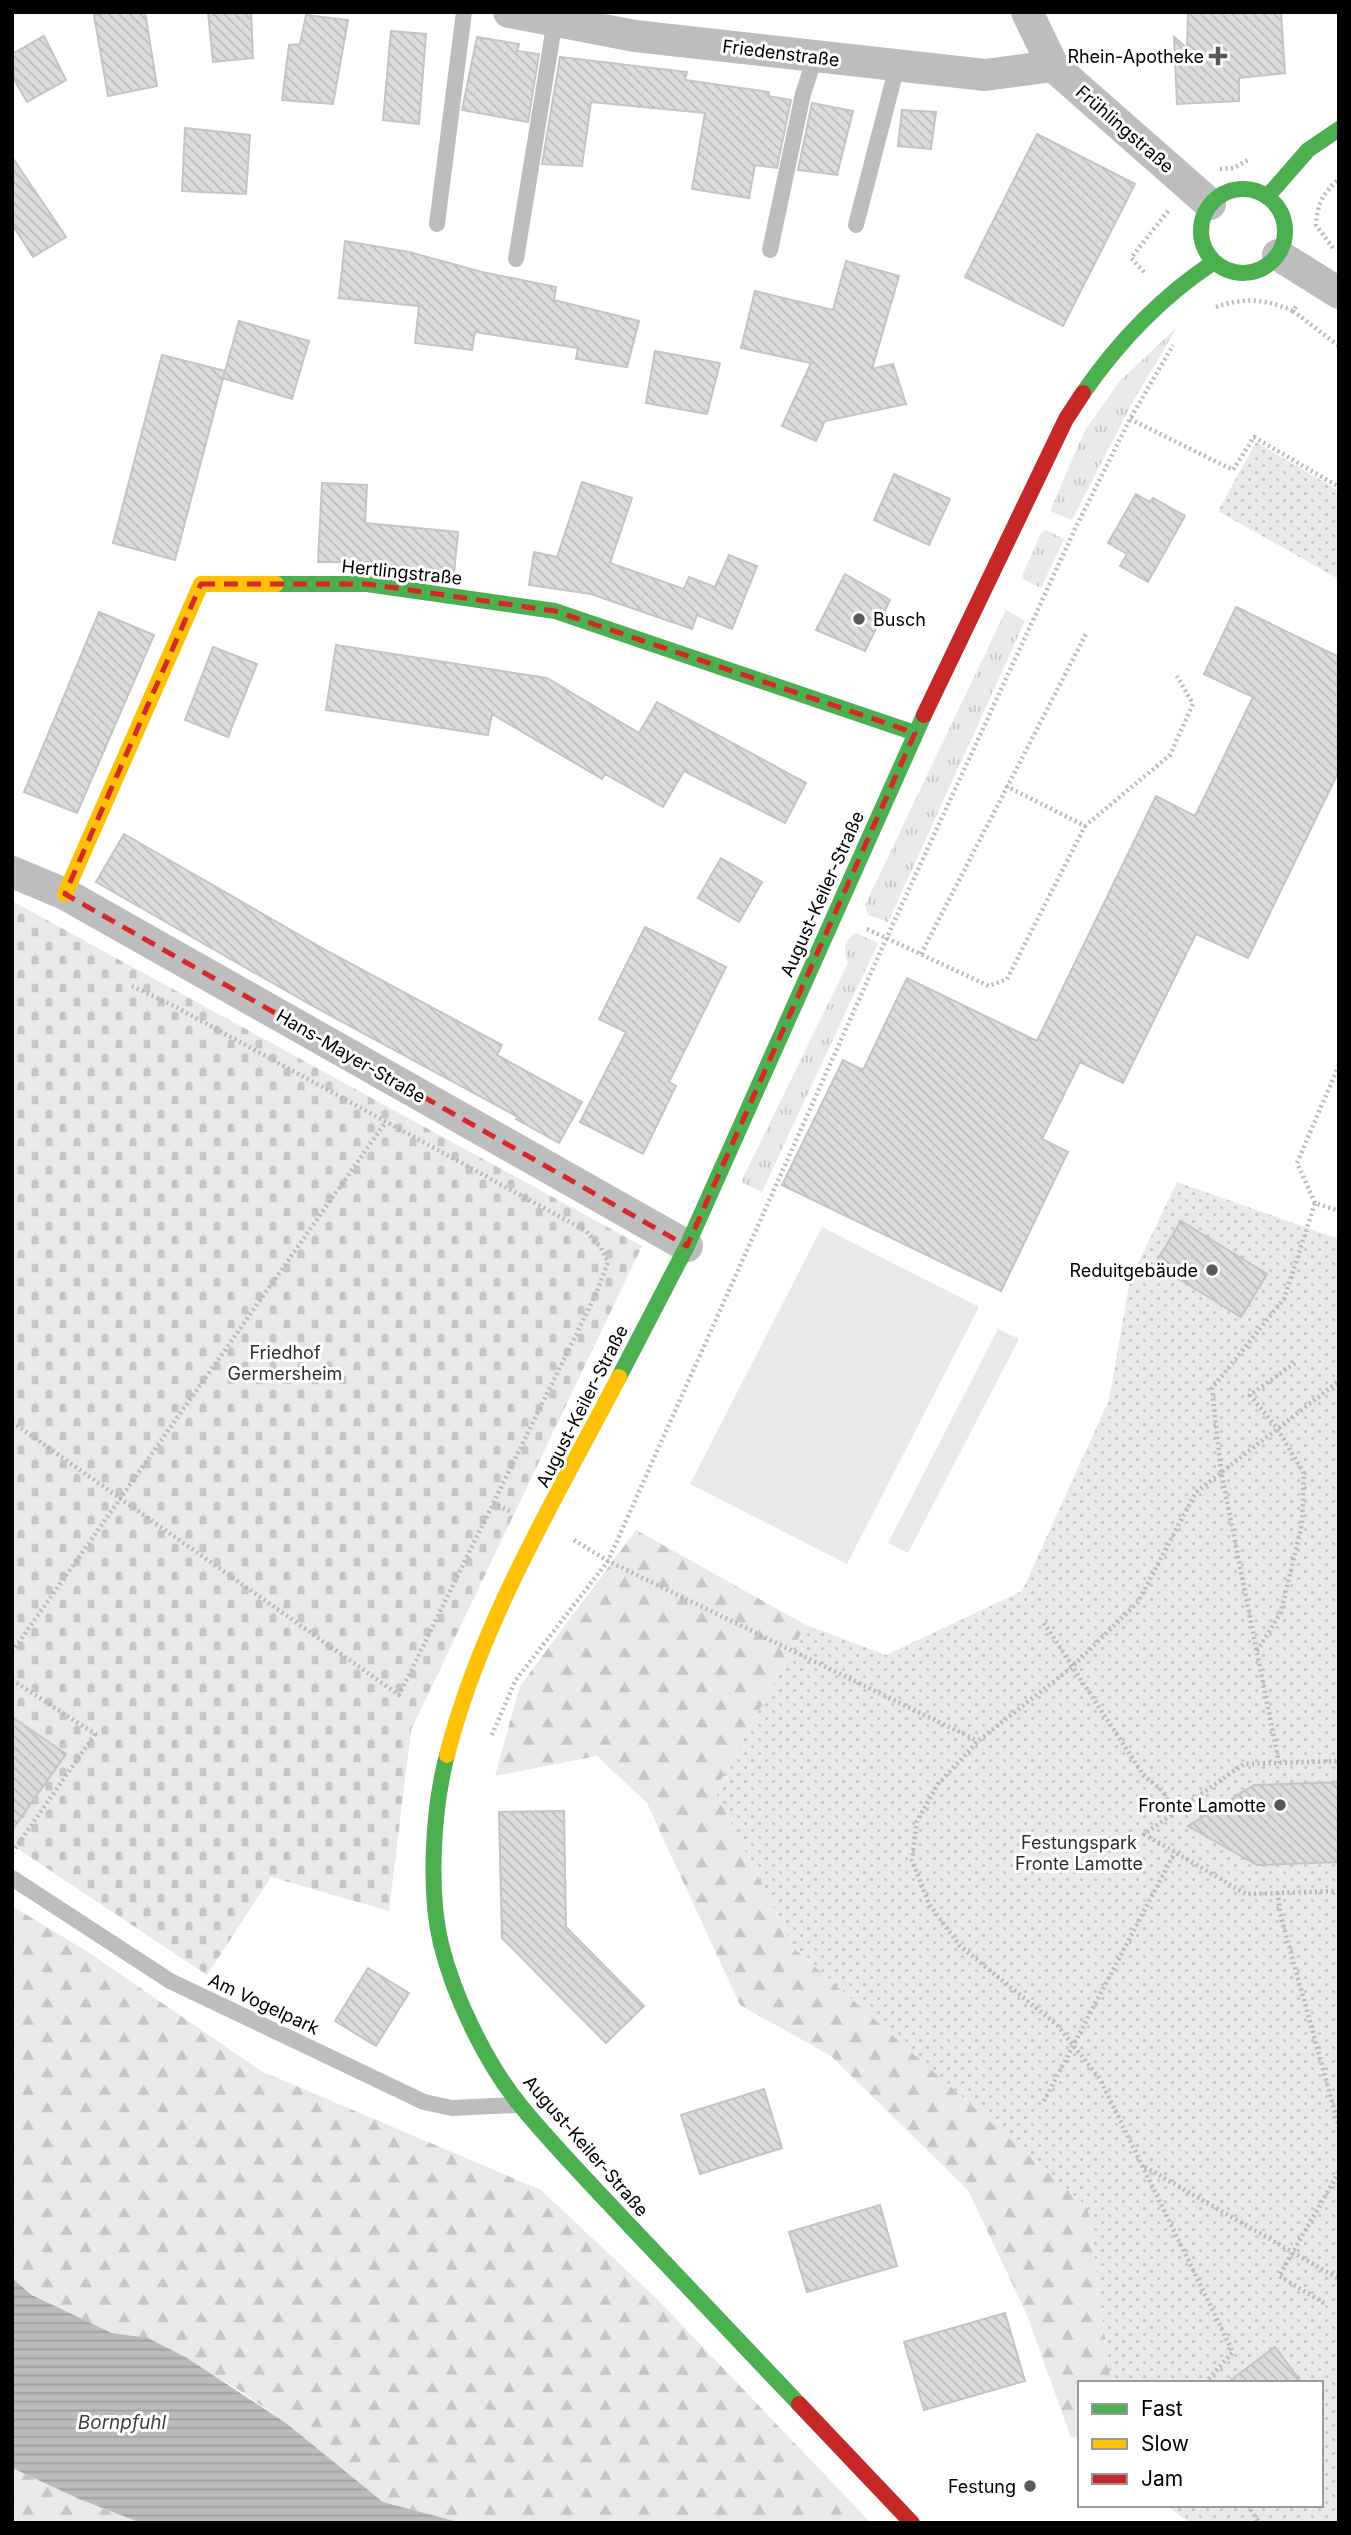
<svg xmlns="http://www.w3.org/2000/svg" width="1351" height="2535" font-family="Inter,sans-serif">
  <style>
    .grass { fill: url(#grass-tufts) }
    .forest { fill: url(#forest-firs) }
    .cemetery { fill: url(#cemetery-stones) }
    .park { fill: url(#park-dots) }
    .garden { fill: #e9e9e9 }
    .water { fill: url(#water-rules) }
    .building { fill: url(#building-back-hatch); stroke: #c4c4c4; stroke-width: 2 }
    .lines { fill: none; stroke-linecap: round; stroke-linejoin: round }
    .path { stroke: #b8b8b8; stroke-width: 4.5; stroke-dasharray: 2 3.5; stroke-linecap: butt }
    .lane { stroke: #bdbdbd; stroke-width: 16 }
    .street { stroke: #bdbdbd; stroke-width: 32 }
    .fast { stroke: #4caf50; stroke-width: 16 }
    .slow { stroke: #ffc107; stroke-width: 16 }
    .jam { stroke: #c62828; stroke-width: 16 }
    .marked { fill: none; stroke: #d62828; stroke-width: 5; stroke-dasharray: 14 9; stroke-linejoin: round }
    .poi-dot { fill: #595959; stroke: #fff; stroke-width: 2.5 }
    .labels { text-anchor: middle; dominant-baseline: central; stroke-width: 6; stroke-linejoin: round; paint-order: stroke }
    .street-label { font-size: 18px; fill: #000; stroke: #fff }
    .poi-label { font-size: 18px; fill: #000; stroke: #fff; text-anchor: end }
    .park-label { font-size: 18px; fill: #2e2e2e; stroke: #fff }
    .water-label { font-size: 19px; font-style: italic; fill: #3f3f3f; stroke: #fff }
  </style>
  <defs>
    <pattern id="grass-tufts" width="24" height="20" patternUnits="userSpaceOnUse" patternTransform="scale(1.75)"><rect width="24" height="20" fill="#e9e9e9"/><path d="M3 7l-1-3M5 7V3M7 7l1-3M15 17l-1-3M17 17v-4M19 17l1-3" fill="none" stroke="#c6c6c6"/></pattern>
    <pattern id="forest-firs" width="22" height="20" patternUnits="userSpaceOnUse" patternTransform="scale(1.75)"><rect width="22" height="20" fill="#e9e9e9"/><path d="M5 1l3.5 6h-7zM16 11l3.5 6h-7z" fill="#c6c6c6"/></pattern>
    <pattern id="cemetery-stones" width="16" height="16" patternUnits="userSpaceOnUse" patternTransform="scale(1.75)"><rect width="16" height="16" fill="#e9e9e9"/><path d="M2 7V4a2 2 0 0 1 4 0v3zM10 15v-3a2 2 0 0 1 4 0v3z" fill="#c6c6c6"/></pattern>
    <pattern id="park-dots" width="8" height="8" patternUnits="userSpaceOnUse" patternTransform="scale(1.75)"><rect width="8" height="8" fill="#e9e9e9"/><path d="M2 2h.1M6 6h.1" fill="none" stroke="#c6c6c6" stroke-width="1.8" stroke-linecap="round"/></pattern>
    <pattern id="water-rules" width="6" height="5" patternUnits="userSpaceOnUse" patternTransform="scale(1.75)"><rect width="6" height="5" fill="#bbb"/><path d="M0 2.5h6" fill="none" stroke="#9f9f9f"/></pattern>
    <pattern id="building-back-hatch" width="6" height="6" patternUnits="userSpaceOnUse" patternTransform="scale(1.75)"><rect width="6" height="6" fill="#dcdcdc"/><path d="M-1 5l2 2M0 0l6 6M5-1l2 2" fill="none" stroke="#bbb"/></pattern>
  </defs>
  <rect width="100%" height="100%" fill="#fff"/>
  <path class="grass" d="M1177,327L1131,405L1072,520L1050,511L1084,432L1120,381Z
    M1046,530L1064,539L1041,588L1024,580L1022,576L1041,533Z
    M1006,610L1025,621L888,922L868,915L865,905Z
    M856,933L878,943L762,1192L741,1182L848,963C843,949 843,941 856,933Z"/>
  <path class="forest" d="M636,1530L806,1625L715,1791L795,1949L1088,2208L1111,2383H1080V2436L1071,2438L1027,2315L968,2190L831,2056L740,2005L647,1803L597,1756L495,1776L520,1686Z
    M12,1906L88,1952L261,2071L541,2190L658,2300L871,2523H462L383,2502L286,2423L239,2390L148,2338L112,2333L70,2313L32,2294L12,2278Z
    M12,2468L79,2499L141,2523H12Z"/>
  <path class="cemetery" d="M12,901L642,1246L411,1730L389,1911L271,1877L207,1975L12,1845Z"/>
  <path class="park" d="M1256,442L1339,491L1337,578L1218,511Z
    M1177,1182L1339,1239V2523H1190L1166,2505H1321V2383H1111L1088,2208L795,1949L715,1791L806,1625L886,1655L1022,1591L1109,1400L1130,1280Z"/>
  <path class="garden" d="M822,1227L979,1307L847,1564L690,1484Z
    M998,1329L1019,1339L908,1553L888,1543Z"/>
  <path class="water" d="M12,2278L32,2295L112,2333L148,2338L187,2358L286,2423L383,2502L462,2523H141L79,2499L12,2468Z"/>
  <path class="building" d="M112,12H145L157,86L108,96L94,15Z
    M208,12H251L253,58L213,62Z
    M1188,12H1281L1285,73L1239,78V101L1177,104L1174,37L1187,48Z
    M306,15L348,20L333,104L282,100L289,45L300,44Z
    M391,31L426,34L419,124L383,120Z
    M44,36L66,80L27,102L12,76V54Z
    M477,37L519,44L517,51L539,54L528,122L462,110Z
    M560,57L687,72L685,80L769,92L768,96L791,100L777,168L755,165L749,198L692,189L705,113L591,102L582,166L542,164Z
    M812,103L853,111L837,175L798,170Z
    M902,110L936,112L931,149L898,146Z
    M185,128L250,135L246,194L182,191Z
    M1037,134L1135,184L1063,326L965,277Z
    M12,157L66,237L33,257L12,224Z
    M345,241L409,252L482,272L556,287L554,300L639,321L627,367L576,359L578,348L475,332L472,350L415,343L419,306L339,298Z
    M846,261L899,276L872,369L893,364L906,404L825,421L816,441L782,426L811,363L741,348L755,291L833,310Z
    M239,321L309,341L292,399L223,378Z
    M655,351L720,363L707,414L646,403Z
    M162,355L225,371L175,560L113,543Z
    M894,474L950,499L929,545L874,520Z
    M582,482L632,498L610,563L684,589L689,577L715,587L729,555L757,566L732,629L697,615L692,629L591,594L529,585L534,552L557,557Z
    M322,483L367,485L365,523L458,532L454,574L370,562H318Z
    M1136,494L1150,502L1153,498L1185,516L1148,582L1120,566L1127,554L1108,543Z
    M845,574L890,600L865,651L816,630Z
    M1236,607L1339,657V771L1248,958L1196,934L1123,1083L1080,1062L1042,1139L1068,1152L1001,1291L782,1185L843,1060L863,1070L907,978L1037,1041L1156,796L1195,816L1253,697L1204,674Z
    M99,612L154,635L77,813L24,792Z
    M336,645L547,678L639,733L657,702L806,783L785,823L684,771L663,807L605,774L602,779L492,714L488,735L326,710Z
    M213,647L257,664L228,737L185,720Z
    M124,834L329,952L502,1045L497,1055L582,1102L559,1143L516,1119L518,1117L311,1005L96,882Z
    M721,858L762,882L739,922L698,898Z
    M645,927L726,967L669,1082L676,1086L643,1154L580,1122L626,1032L599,1019Z
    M1181,1221L1267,1274L1241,1317L1155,1264Z
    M12,1717L66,1754L12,1830Z
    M1339,1782V1862L1257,1865L1188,1826L1254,1785Z
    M564,1811L566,1927L644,2006L606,2043L502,1938L499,1812Z
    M368,1968L409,1993L376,2046L335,2021Z
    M764,2089L782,2148L700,2174L681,2115Z
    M880,2205L897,2266L807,2292L789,2232Z
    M1005,2313L1025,2381L924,2410L904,2342Z
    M1275,2347L1302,2383H1227Z"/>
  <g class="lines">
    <path class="path" d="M1220,169L1234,168L1248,160
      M1333,248L1316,225C1317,204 1323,193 1339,179
      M1144,272L1131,258L1168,211
      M1216,307C1244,297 1266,299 1293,311L1298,304
      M1293,311L1339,346
      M1130,419L1233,470L1254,437L1339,487
      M1006,786L1085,826L1170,755L1193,704L1177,676
      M867,929L989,986L1007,979L1085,826
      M921,954L1087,632
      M1315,1203L1297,1163L1339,1065
      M12,1422L399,1695L596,1294L608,1262L601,1248L586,1231L174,1006L132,986
      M493,1503L510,1511
      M574,1540L608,1561L978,1741
      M1044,1623L1144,1776L1162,1790L1175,1813
      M1257,1651L1281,1612L1302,1524L1304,1473L1276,1427L1250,1395L1295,1363
      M12,1652L385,1123
      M12,1680L95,1734L12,1853
      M492,1735L515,1681L608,1561L887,937L1075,529L1130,419L1173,345
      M1279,1763L1221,1471L1212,1388L1284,1299L1315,1203L1339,1211
      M1339,1891L1278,1893L1280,1913L1339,2127
      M1278,1893L1246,1894L1144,1834L1244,1764L1339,1761
      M1044,2101L1175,1852
      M1145,2167L1339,2279
      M1324,2303L1279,2276L1339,2172
      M1205,2383L1233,2352L1100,2079L1057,2025L960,1946L929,1904L912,1860L917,1821L938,1784L978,1741L1072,1667L1138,1602L1196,1492L1339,1381
      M1248,2505L1259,2523"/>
    <path class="lane" d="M437,224L464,12
      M856,225L897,66
      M770,250L803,94L815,57
      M516,259L555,20
      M12,1878L170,1981L424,2102L452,2108L518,2105"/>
    <path class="street" d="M509,12L635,36L985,75L1053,66
      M1027,12L1053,66L1210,204
      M1278,255L1339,293
      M12,872L65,894L687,1246"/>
    <path class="fast" d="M1201 231a42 42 0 1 1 84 0a42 42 0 1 1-84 0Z
      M1267,197L1308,150L1339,129
      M1083,393C1119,341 1161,297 1214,262
      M276,584H367L555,611L915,733
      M619,1377L687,1246L924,715
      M447,1755C433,1808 428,1890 441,1944C454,1997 486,2063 520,2105C555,2148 594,2187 631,2227C687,2286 743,2345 799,2404"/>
    <path class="slow" d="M65,894L201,584H276
      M447,1755C481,1621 556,1498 619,1377"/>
    <path class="jam" d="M924,715L1066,419L1083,393
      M799,2404L912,2523"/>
  </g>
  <path class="marked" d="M201,584H367L555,611L915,733L687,1246L65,894Z"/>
  <g class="poi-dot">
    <path d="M1214.5 45.5h7v7h7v7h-7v7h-7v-7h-7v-7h7z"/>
    <circle cx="859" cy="619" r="7"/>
    <circle cx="1212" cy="1270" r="7"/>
    <circle cx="1280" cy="1805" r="7"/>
    <circle cx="1030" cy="2486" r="7"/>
  </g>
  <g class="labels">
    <g class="street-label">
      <text transform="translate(781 53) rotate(7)">Friedenstraße</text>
      <text transform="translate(1125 129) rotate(41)">Frühlingstraße</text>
      <text transform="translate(402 572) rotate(6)">Hertlingstraße</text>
      <text transform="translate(822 894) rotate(-66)">August-Keiler-Straße</text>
      <text transform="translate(351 1056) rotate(30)">Hans-Mayer-Straße</text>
      <text transform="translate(582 1406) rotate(-63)">August-Keiler-Straße</text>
      <text transform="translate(264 2004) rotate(25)">Am Vogelpark</text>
      <text transform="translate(586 2146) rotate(49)">August-Keiler-Straße</text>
    </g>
    <g class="poi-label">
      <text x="1204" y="56">Rhein-Apotheke</text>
      <text x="873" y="619" text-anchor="start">Busch</text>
      <text x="1198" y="1270">Reduitgebäude</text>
      <text x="1266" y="1805">Fronte Lamotte</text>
      <text x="1016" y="2486">Festung</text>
    </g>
    <g class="park-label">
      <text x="285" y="1352">Friedhof<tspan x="285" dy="21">Germersheim</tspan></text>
      <text x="1079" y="1842">Festungspark<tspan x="1079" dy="21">Fronte Lamotte</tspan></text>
    </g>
    <g class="water-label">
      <text x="122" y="2422">Bornpfuhl</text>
    </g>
  </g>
  <rect width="1351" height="2535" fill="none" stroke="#000000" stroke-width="28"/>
  <rect x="1078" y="2381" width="245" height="126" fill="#ffffff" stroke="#999999" stroke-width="2"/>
  <rect x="1092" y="2404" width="35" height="10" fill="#4caf50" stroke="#999999" stroke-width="2"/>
  <text x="1141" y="2416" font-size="21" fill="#000000">Fast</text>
  <rect x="1092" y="2439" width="35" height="10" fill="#ffc107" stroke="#999999" stroke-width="2"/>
  <text x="1141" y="2451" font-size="21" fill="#000000">Slow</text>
  <rect x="1092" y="2474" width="35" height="10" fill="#c62828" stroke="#999999" stroke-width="2"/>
  <text x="1141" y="2486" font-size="21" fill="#000000">Jam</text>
</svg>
